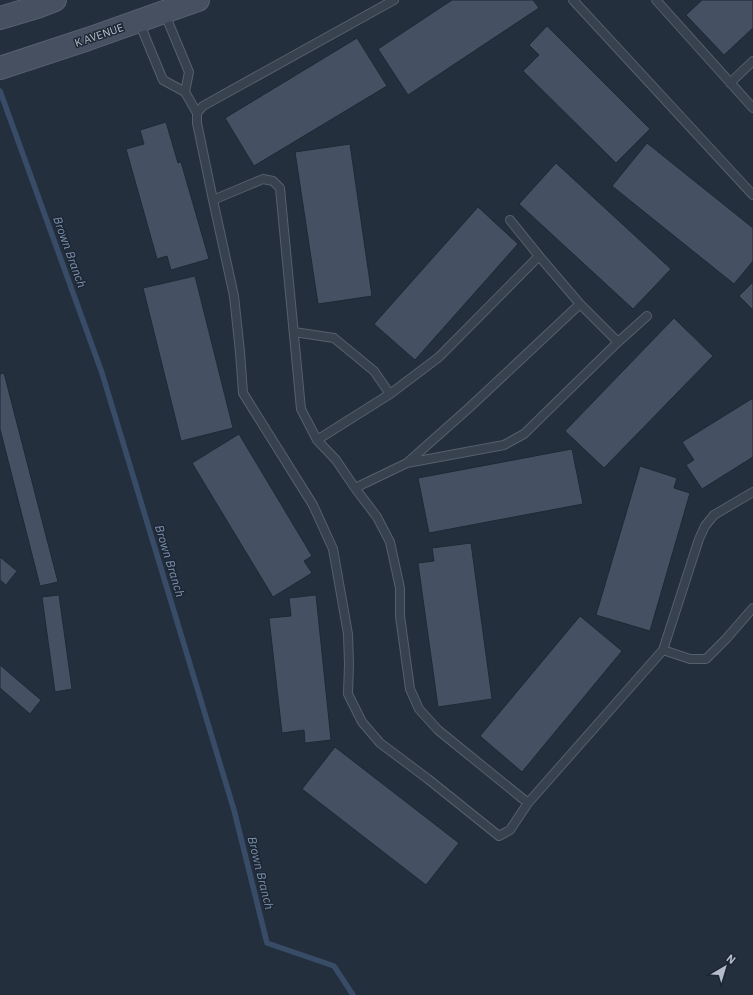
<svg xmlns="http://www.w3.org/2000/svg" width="753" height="995" font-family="'IBM Plex Sans',sans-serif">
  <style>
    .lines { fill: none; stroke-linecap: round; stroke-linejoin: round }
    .stream { stroke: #394c67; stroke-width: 5.5 }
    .building { fill: #455162; stroke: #1f2835 }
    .service-casing { stroke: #565f6c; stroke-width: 10 }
    .secondary-casing { stroke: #565f6c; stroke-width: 24 }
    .service { stroke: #38414e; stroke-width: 8 }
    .secondary { stroke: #465061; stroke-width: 22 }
    .labels { text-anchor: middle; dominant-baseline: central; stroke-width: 3; stroke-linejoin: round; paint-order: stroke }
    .street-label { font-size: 11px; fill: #b4bcc9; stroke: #1d2633 }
    .water-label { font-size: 12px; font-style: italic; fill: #7c92b1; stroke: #1d2633 }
  </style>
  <rect width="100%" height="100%" fill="#242f3e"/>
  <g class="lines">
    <path class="stream" d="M0,91L102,373L234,810L267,943L334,966L353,995"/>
  </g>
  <path class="building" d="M452,0H533L539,8L408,95L378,49Z
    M702,0H753V28L724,55L686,15Z
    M547,26L650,129L616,163L523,71L539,55L529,45Z
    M357,38L387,86L254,166L225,118Z
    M166,122L178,163L181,162L209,259L171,270L167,256L157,259L126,149L144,144L140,130Z
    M647,143L753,228V261L734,284L612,186Z
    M350,144L372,296L318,304L295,152Z
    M556,163L671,269L633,309L519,204Z
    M478,207L518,244L415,360L374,324Z
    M195,276L233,428L181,441L143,288Z
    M753,282V310L739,296Z
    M674,318L713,356L604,468L565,431Z
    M4,373L58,582L40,586L0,429V374Z
    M753,398V457L702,489L686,465L694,460L682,442Z
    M239,434L312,556L304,561L312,573L273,597L192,463Z
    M572,449L583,504L429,533L418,478Z
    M640,466L677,478L674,488L690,493L650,631L596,615Z
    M471,543L492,699L438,707L418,563L434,561L432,548Z
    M0,557L17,571L6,585L0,580Z
    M59,595L72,689L55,692L42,597Z
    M316,595L331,740L305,743L304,730L282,733L269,618L291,616L289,598Z
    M580,616L622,651L522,772L480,736Z
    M0,665L41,700L30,714L0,688Z
    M335,747L459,843L426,885L302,789Z"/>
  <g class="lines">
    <g class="service-casing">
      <path id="service" d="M394,0L203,106L197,113V123L213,200L234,296L240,352L243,393L313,505L333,549L348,634L349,664L348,694L362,722L380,743L428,779L499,836L510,830L528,803L663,650L699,539L705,526L714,515L753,492
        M573,0L753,195
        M656,0L753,108
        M164,12L189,72L185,92
        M139,22L163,80L185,92L197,113
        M730,83L753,61
        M213,200L263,179L273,181L280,188L301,409L317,440L336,460L355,488L377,517L390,542L400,588V616L410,689L419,709L438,730L528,803
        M510,220L539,256
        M294,332L334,338L374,371L390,394
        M618,342L647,316
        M317,440L390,394L439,357L539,256L580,304L470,407L407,463L355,488
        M407,463L504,445L524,434L618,342L580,304
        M663,650L690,659H706L726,639L753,608"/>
    </g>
    <g class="secondary-casing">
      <path id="secondary" d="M0,18L37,7L55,0
        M0,68L88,39L198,0"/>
    </g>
    <use href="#service" class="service"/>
    <use href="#secondary" class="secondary"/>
  </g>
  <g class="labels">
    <g class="street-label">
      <text transform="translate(99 35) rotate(-19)">K AVENUE</text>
    </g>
    <g class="water-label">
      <text transform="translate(70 252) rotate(70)">Brown Branch</text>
      <text transform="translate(170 561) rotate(73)">Brown Branch</text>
      <text transform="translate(261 873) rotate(76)">Brown Branch</text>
    </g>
  </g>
  <g transform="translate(725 967) rotate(38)" stroke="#1d2633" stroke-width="3" paint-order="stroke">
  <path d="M0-3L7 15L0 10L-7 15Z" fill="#b4bcc9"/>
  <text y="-6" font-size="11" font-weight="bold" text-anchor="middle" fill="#b4bcc9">N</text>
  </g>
</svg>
